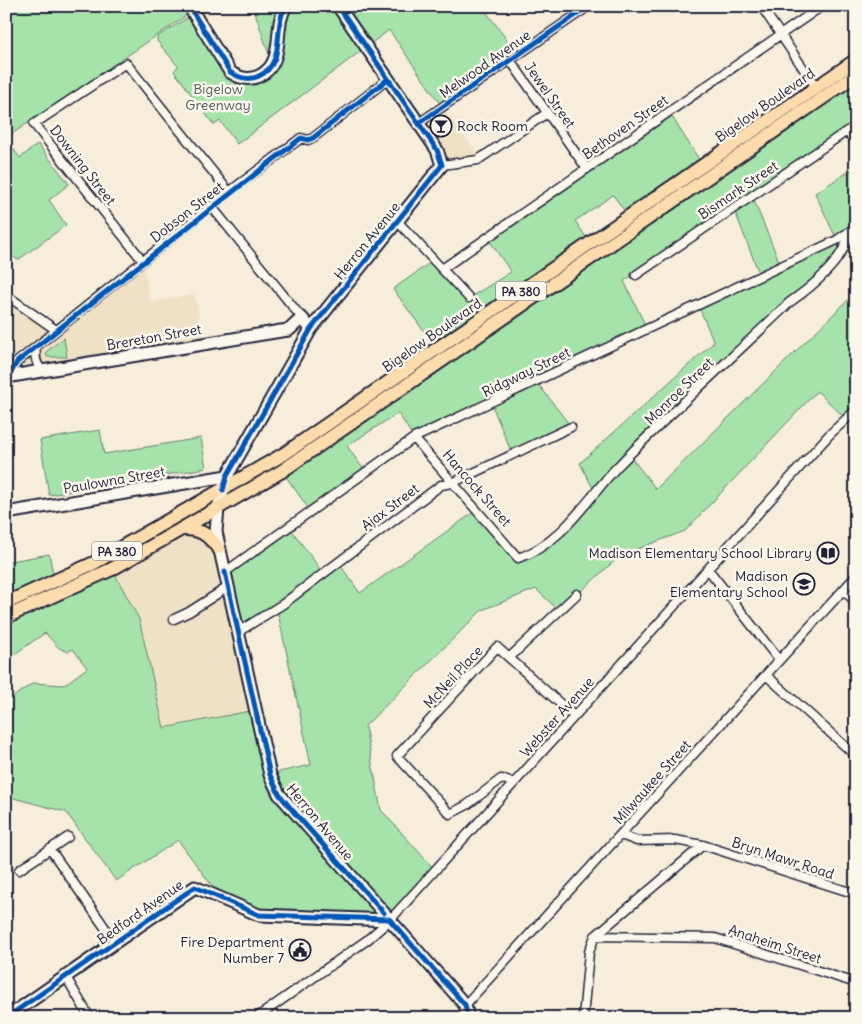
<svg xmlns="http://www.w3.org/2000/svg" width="862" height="1024" font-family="Delius,sans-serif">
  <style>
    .built { fill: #efe1c6 }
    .green { fill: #a6e3aa; stroke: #648272 }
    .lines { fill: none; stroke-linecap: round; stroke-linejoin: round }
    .street-casing { stroke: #22223b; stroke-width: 11 }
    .secondary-casing { stroke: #22223b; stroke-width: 15 }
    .primary-casing { stroke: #22223b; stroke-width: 16 }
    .street { stroke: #fbf7ec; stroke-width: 8 }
    .secondary { stroke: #fbf7ec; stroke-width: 11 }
    .primary { stroke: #fcdcac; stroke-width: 12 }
    .cycleway-casing { stroke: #fbf7ec; stroke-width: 8 }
    .cycleway { stroke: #0057b8; stroke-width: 5 }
    .labels { text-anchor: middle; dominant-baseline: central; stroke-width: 5; stroke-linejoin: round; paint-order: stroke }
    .shield { fill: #fbf7ec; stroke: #636270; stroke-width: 1 }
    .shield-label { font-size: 12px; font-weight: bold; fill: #22223b }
    .street-label { font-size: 14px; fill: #22223b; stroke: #fbf7ec }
    .park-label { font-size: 14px; fill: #4a5c5c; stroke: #fbf7ec }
    .poi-label { font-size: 14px; fill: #22223b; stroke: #fbf7ec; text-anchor: end }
  </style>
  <rect width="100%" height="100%" fill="#f6eddb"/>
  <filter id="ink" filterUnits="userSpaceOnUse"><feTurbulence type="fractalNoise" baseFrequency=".02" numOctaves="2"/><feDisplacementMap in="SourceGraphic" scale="10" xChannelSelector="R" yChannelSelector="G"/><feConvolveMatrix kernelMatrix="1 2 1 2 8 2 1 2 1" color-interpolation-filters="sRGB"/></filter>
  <g filter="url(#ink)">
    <path class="built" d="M189,6H230L196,19Z
      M443,108L481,158L442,165L419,123Z
      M143,261L150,302L195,294L203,344L6,377V310L21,305L56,330Z
      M218,508L216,528L255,710L164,728L139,620L112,569Z"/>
    <path class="green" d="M6,6H189L224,64L246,79L272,64L253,6H487L484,9L518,55L443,108L389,30L237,144L220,121L214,125L174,71L178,66L157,41V37L187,18L190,13L6,138Z
      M856,75V127L752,196L781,266L837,240L815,193L856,167V227L846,248L809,288L630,456L656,489L856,292V410L846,419L817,391L685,531L621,555L559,611L536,589L482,610L365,726L381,810L435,870L390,920L275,917L221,898L178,840L116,881L66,812L6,796V702L33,683L64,685L87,668L73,649L68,652L59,648L45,633L6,660V617L112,569L139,619L164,728L255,710L270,774L311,765L277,609L238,632L225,572L290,528L323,573L338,562L360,593L477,510L518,557L535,552L595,492L580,463L714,342L698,305L760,276L734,209L624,281L647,329L536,381L571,427L513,456L491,403L414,438L398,413L347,446L366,473L311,512L282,471Z
      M669,112L703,166L629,217L613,195L575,221L590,243L437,349L393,289L434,260L469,298L511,272L487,237Z
      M6,139L20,158L38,144L69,184L49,200L66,225L18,260L6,252Z
      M64,338L67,357H47L46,352Z
      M100,430L104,454L201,438L206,468L49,495L40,440Z
      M49,554L55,582L6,603V562Z"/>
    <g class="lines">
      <g class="street-casing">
        <path id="street" d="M761,6L816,87
          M510,60L587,169
          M419,123L589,6
          M847,131L856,143
          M442,165L478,160L547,113
          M212,207L302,318
          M398,222L469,298
          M143,261L34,124L126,63L229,192
          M442,269L822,6
          M636,275L847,131L856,127
          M6,295L56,330
          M36,347C35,356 35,366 44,371
          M9,376L17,362L229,192L301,138L308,140L313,138L388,79
          M414,438L518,558C562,544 587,499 617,467C673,410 733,357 790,302C813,286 843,261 849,234
          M708,569L779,660
          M225,572L414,438L837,240L856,227
          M843,590L856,602
          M174,619L189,612L228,587
          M238,632L283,604L441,485L452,483L571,427
          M510,657L577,594
          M766,675L856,756
          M512,784L507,780L501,779L467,805L450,814L397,756L497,647L574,716
          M621,835L637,841L675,840L703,845
          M50,849L115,942
          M19,870L68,837
          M595,936L715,938L856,983
          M66,977L90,1018
          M465,1005L856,576
          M256,1018L367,940L390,920L829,435L856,410
          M583,1018L589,952L595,936L703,845L856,894"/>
      </g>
      <g class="secondary-casing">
        <path id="secondary" d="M189,6L230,72C239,78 249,81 259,76C287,63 272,27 286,6
          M338,6L437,150L442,165L311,329L227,476L218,508L216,532L270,775L279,794L465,1005L468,1018
          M6,377L281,331L289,330L302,318L311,329
          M6,513L227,476
          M6,1018L195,887L259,915L390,920"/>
      </g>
      <g class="primary-casing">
        <path id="primary" d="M181,529C199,528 208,534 218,548
          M6,603L94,563L284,454L856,60
          M6,617L112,569L282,471L856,75"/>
      </g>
      <use href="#street" class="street"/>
      <use href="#secondary" class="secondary"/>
      <use href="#primary" class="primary"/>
      <g class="cycleway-casing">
        <path id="cycleway" d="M189,6L230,72C239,78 249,81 259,76C287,63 272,27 286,6
          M419,123L589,6
          M6,377L9,376L17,362L36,347L301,138L308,140L313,138L388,79
          M223,490L227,476L311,329L442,165L437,150L338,6
          M225,572L270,775L279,794L293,811L384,913
          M390,920L465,1005L468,1018
          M6,1018L195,887L259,915L389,919"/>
      </g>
      <use href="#cycleway" class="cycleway"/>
    </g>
  </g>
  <defs>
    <g id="bar-ring" transform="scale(1.125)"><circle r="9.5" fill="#fbf7ec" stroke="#22223b" stroke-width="1.5"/><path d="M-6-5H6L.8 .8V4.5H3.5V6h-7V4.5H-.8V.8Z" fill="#22223b"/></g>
    <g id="library-ring" transform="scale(1.125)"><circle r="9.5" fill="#fbf7ec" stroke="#22223b" stroke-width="1.5"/><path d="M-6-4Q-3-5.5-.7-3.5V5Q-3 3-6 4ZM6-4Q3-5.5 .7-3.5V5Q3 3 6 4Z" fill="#22223b"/></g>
    <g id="school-ring" transform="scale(1.125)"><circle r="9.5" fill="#fbf7ec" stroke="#22223b" stroke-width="1.5"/><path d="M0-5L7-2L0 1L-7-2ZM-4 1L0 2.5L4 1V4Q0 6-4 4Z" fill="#22223b"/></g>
    <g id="civic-ring" transform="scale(1.125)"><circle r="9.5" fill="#fbf7ec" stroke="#22223b" stroke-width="1.5"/><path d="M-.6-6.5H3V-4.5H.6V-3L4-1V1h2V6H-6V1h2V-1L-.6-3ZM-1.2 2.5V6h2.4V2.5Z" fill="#22223b"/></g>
  </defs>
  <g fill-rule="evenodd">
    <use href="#bar-ring" x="441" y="126"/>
    <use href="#library-ring" x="828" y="553"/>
    <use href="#school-ring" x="804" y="584"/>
    <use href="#civic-ring" x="300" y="950"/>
  </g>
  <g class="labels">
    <g class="shield">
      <rect x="496" y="281.5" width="50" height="19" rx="4"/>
      <rect x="92" y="541.5" width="50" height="19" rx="4"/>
    </g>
    <g class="shield-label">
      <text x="521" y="291">PA 380</text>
      <text x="117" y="551">PA 380</text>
    </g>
    <g class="street-label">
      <text transform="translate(485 64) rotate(-35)">Melwood Avenue</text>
      <text transform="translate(550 95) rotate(55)">Jewel Street</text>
      <text transform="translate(765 105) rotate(-35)">Bigelow Boulevard</text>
      <text transform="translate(625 127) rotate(-35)">Bethoven Street</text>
      <text transform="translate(83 165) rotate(52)">Downing Street</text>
      <text transform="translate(738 190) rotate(-34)">Bismark Street</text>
      <text transform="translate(187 212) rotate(-38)">Dobson Street</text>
      <text transform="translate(367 241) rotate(-51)">Herron Avenue</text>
      <text transform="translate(432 335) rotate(-35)">Bigelow Boulevard</text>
      <text transform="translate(154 337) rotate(-10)">Brereton Street</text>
      <text transform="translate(526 372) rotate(-26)">Ridgway Street</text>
      <text transform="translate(679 391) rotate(-44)">Monroe Street</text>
      <text transform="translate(114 480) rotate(-10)">Paulowna Street</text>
      <text transform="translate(477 488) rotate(49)">Hancock Street</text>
      <text transform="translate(390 507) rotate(-37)">Ajax Street</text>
      <text transform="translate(453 677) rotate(-47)">McNeil Place</text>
      <text transform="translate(557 717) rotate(-48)">Webster Avenue</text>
      <text transform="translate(652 782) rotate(-48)">Milwaukee Street</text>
      <text transform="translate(320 822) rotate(50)">Herron Avenue</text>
      <text transform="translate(783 858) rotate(18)">Bryn Mawr Road</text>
      <text transform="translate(140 912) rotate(-35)">Bedford Avenue</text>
      <text transform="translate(775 944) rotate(18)">Anaheim Street</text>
    </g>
    <g class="park-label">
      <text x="218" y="89">Bigelow<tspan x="218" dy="16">Greenway</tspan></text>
    </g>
    <g class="poi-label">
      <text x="457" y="126" text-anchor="start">Rock Room</text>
      <text x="812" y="553">Madison Elementary School Library</text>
      <text x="788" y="576">Madison<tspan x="788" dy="16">Elementary School</tspan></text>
      <text x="284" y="942">Fire Department<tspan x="284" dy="16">Number 7</tspan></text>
    </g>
  </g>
  <rect width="862" height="1024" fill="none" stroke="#fbf7ec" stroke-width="25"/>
  <rect x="12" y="12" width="837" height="999" fill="none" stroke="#22223b" stroke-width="2" filter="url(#ink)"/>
</svg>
